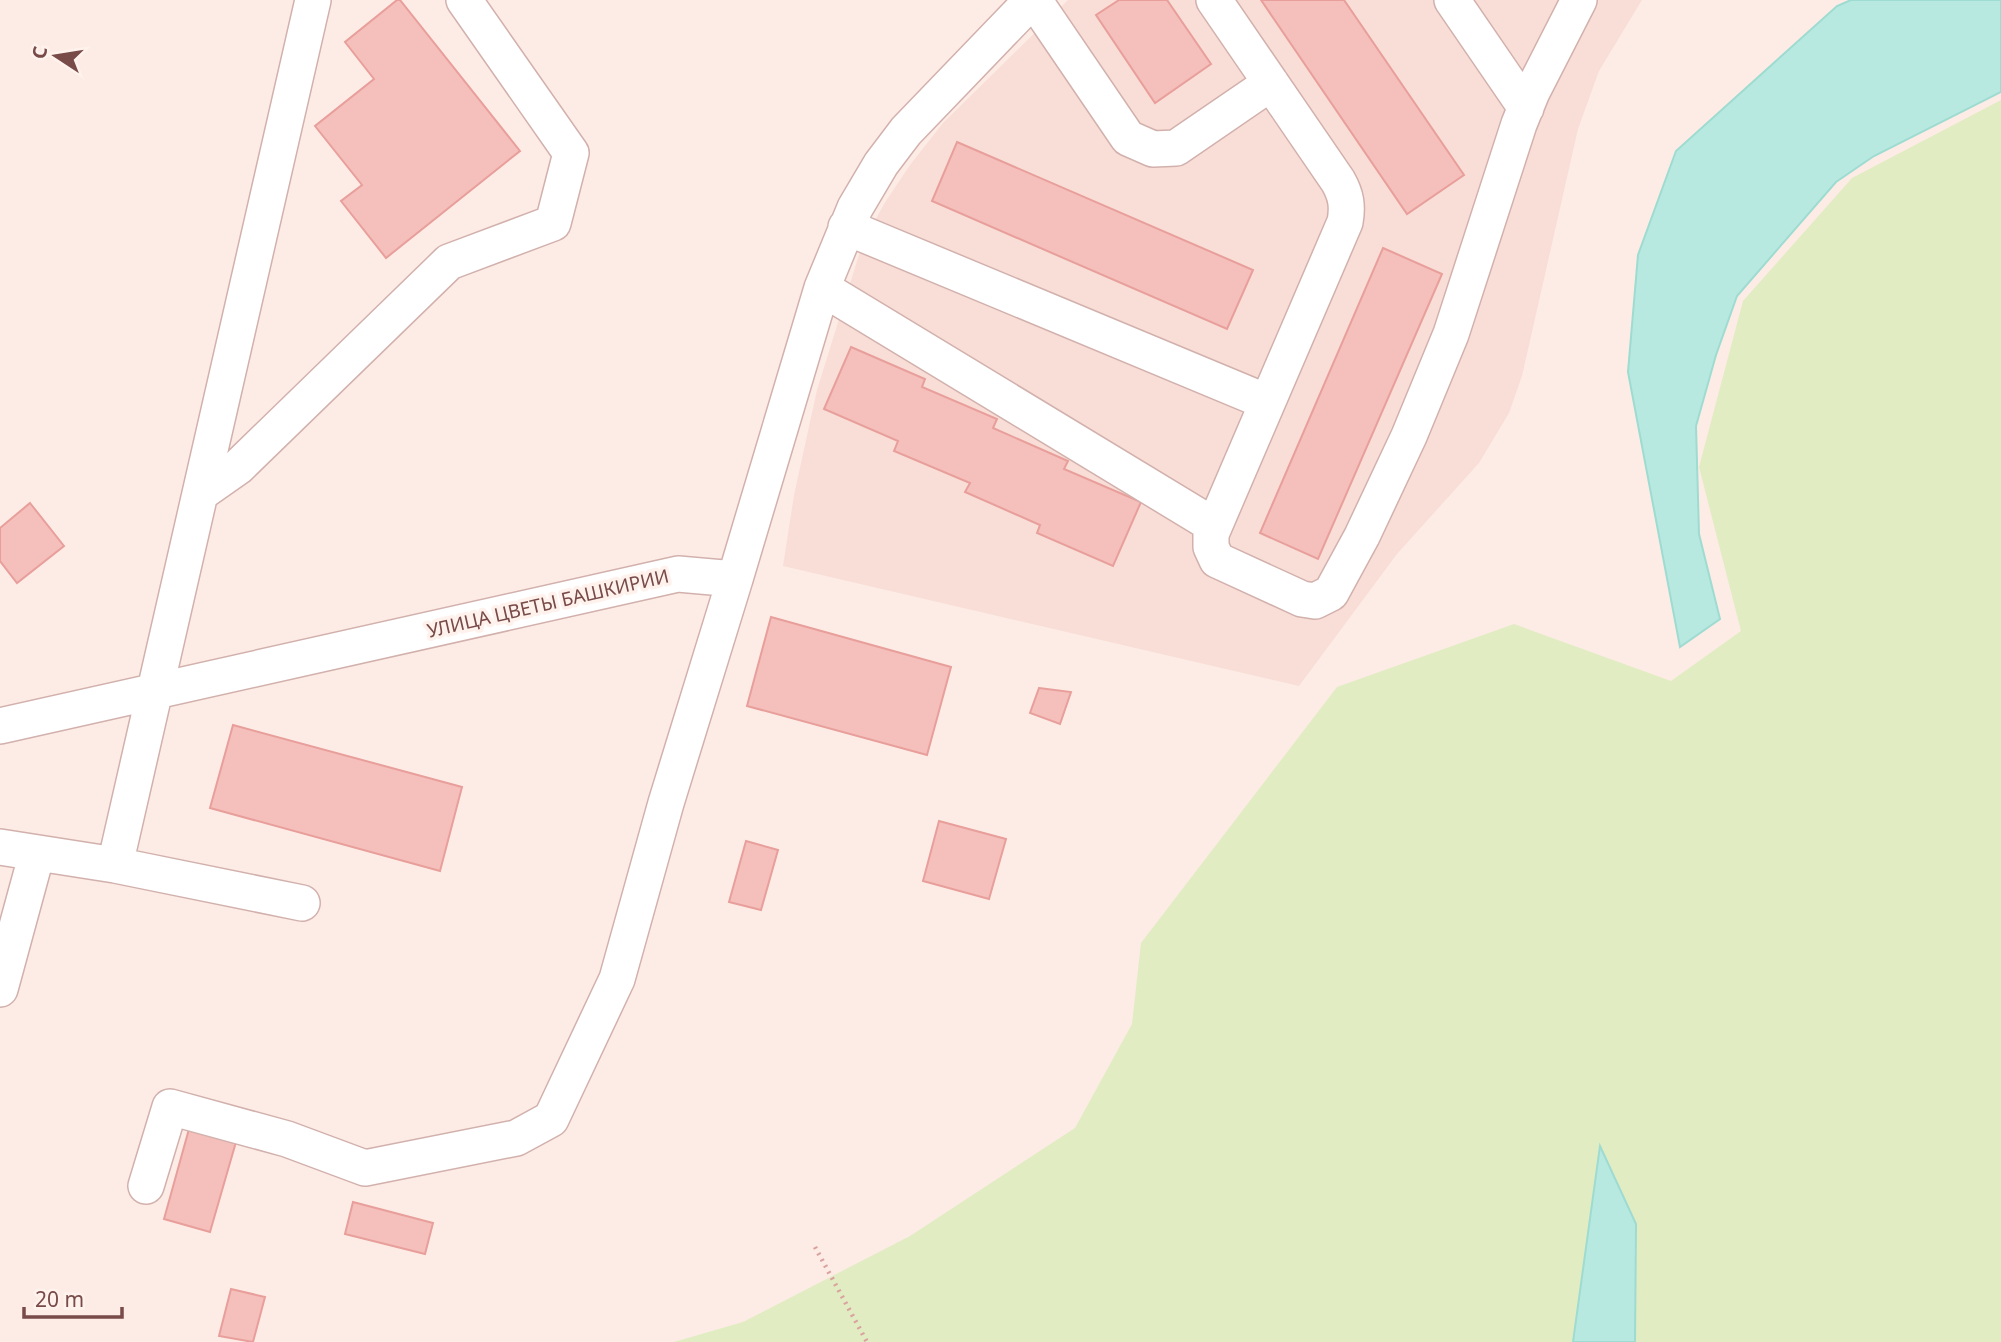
<svg xmlns="http://www.w3.org/2000/svg" width="2001" height="1342" font-family="'Noto Sans',sans-serif">
  <style>
    .residential { fill: #f8ded6 }
    .green { fill: #e1ecc3 }
    .water { fill: #b8e9e0; stroke: #9edbd1; stroke-width: 2 }
    .building { fill: #f5bfbb; stroke: #e89f9b; stroke-width: 2 }
    .lines { fill: none; stroke-linecap: round; stroke-linejoin: round }
    .minor-casing { stroke: #d2b1ad; stroke-width: 38 }
    .path { stroke: #daa29e; stroke-width: 4.5; stroke-dasharray: 2 5; stroke-linecap: butt }
    .minor { stroke: #fff; stroke-width: 35 }
    .labels { text-anchor: middle; dominant-baseline: central; stroke-width: 7; stroke-linejoin: round; paint-order: stroke }
    .street-label { font-size: 19px; fill: #784a48; stroke: #fff2ed }
  </style>
  <rect width="100%" height="100%" fill="#fdece5"/>
  <path class="residential" d="M1068,0H1642L1599,71L1578,129L1522,376L1509,413L1479,463L1397,554L1299,686L783,566L794,495L817,390L862,245L884,204L910,165L943,123Z"/>
  <path class="green" d="M2001,100V1342H674L743,1322L910,1236L1075,1128L1132,1024L1141,943L1337,687L1514,624L1671,681L1741,631L1699,467L1743,301L1852,178Z"/>
  <path class="water" d="M1851,0H2001V92L1874,156L1836,182L1737,296L1716,355L1696,426L1699,534L1720,619L1680,647L1628,372L1638,255L1676,151L1837,6Z
    M1600,1146L1636,1224L1635,1342H1573Z"/>
  <path class="building" d="M397,0H400L520,151L386,258L341,201L362,185L315,126L374,79L345,42Z
    M1119,0H1167L1211,64L1155,103L1096,15Z
    M1261,0H1344L1464,175L1407,214Z
    M957,142L1253,270L1227,329L932,201Z
    M1383,248L1442,274L1318,559L1260,533Z
    M851,347L925,379L922,387L997,419L993,428L1068,461L1064,469L1141,502L1113,566L1037,533L1040,525L965,492L970,483L894,451L898,441L824,409Z
    M30,503L64,546L17,583L0,561V528Z
    M771,617L951,667L927,755L747,706Z
    M1039,688L1071,692L1060,724L1030,713Z
    M233,725L462,787L440,871L210,808Z
    M939,821L1006,839L989,899L923,881Z
    M746,841L778,850L761,910L729,902Z
    M189,1129L236,1142L210,1232L164,1219Z
    M353,1202L433,1223L425,1254L345,1234Z
    M231,1289L265,1297L253,1342L219,1336Z"/>
  <g class="lines">
    <g class="minor-casing">
      <path id="minor" d="M1034,0L1128,138L1153,149L1176,148L1271,83
        M1214,0L1338,181C1346,195 1348,206 1345,222L1211,534V547L1217,560L1302,599L1315,601L1331,593L1362,536L1409,436L1451,334L1519,124L1532,92L1579,0
        M1452,0L1526,108
        M846,227L1267,402
        M822,288L1213,525
        M201,493L238,467L449,262L553,223L571,153L464,0
        M0,726L678,574L735,579L822,288L855,208L881,164L906,131L1032,0
        M0,847L115,865L302,903
        M115,865L313,0
        M0,989L37,853
        M146,1186L170,1107L287,1139L365,1168L516,1138L551,1119L617,979L666,803L735,579"/>
    </g>
    <path class="path" d="M815,1247L867,1342"/>
    <use href="#minor" class="minor"/>
  </g>
  <g class="labels">
    <g class="street-label">
      <text transform="translate(548 603) rotate(-13)">УЛИЦА ЦВЕТЫ БАШКИРИИ</text>
    </g>
  </g>
  <g transform="translate(56 56) rotate(282)" stroke="#fff2ed" stroke-width="5" paint-order="stroke">
  <path d="M0-5L12 26L0 18L-12 26Z" fill="#784a48"/>
  <text y="-10" font-size="19" font-weight="bold" text-anchor="middle" fill="#784a48">С</text>
  </g>
  <path d="M24 1307v10h98v-10" fill="none" stroke="#784a48" stroke-width="3.5"/>
  <text x="35" y="1307" font-size="21" fill="#784a48" stroke="#fff2ed" stroke-width="5" paint-order="stroke">20 m</text>
</svg>
